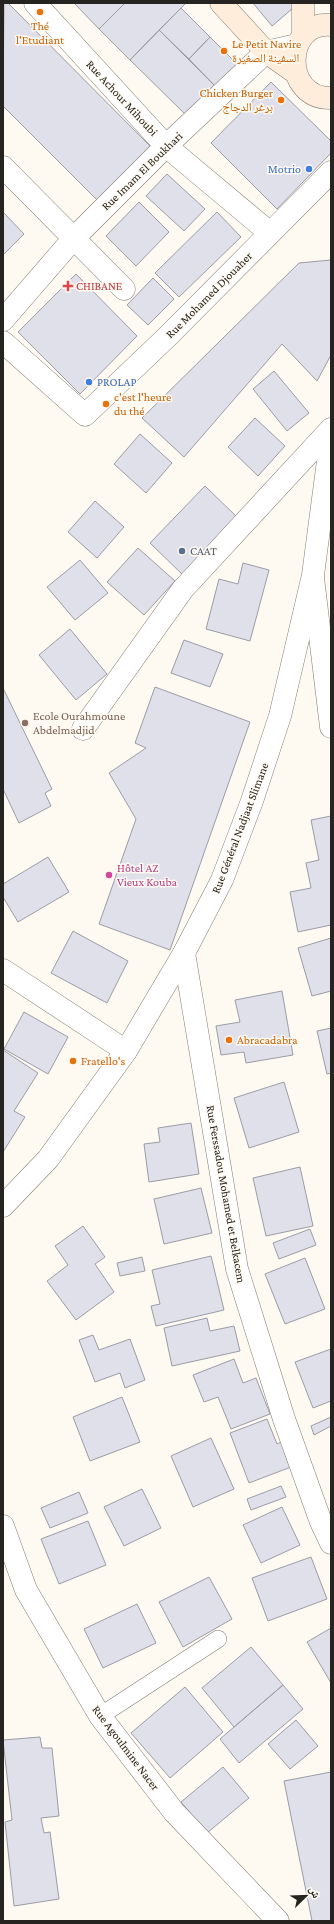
<svg xmlns="http://www.w3.org/2000/svg" width="334" height="1924" font-family="'Crimson Pro','Noto Naskh Arabic',serif">
  <style>
    .building { fill: #e0e0eb; stroke: #9b9ca6 }
    .lines { fill: none; stroke-linecap: round; stroke-linejoin: round }
    .service-casing { stroke: #817c73; stroke-width: 18 }
    .minor-casing { stroke: #817c73; stroke-width: 23 }
    .tertiary-casing { stroke: #817c73; stroke-width: 23 }
    .secondary-casing { stroke: #817c73; stroke-width: 23 }
    .service { stroke: #fff; stroke-width: 17 }
    .minor { stroke: #fff; stroke-width: 22 }
    .tertiary { stroke: #fff; stroke-width: 22 }
    .secondary { stroke: #feeddb; stroke-width: 22 }
    .food-dot { fill: #e8710a; stroke: #fefaf1; stroke-width: 1.5 }
    .shop-dot { fill: #3f7fe0; stroke: #fefaf1; stroke-width: 1.5 }
    .health-dot { fill: #e0444e; stroke: #fefaf1; stroke-width: 1.5 }
    .service-dot { fill: #5c6f8a; stroke: #fefaf1; stroke-width: 1.5 }
    .education-dot { fill: #8d6e63; stroke: #fefaf1; stroke-width: 1.5 }
    .hotel-dot { fill: #d1479c; stroke: #fefaf1; stroke-width: 1.5 }
    .labels { text-anchor: middle; dominant-baseline: central; stroke-width: 3; stroke-linejoin: round; paint-order: stroke }
    .food-label { font-size: 12px; fill: #c56008; stroke: #fefaf1; text-anchor: start }
    .street-label { font-size: 12px; fill: #262420; stroke: #fefaf1 }
    .shop-label { font-size: 12px; fill: #366cbe; stroke: #fefaf1; text-anchor: end }
    .health-label { font-size: 12px; fill: #be3a42; stroke: #fefaf1; text-anchor: start }
    .service-label { font-size: 12px; fill: #4e5e75; stroke: #fefaf1; text-anchor: start }
    .education-label { font-size: 12px; fill: #785e54; stroke: #fefaf1; text-anchor: start }
    .hotel-label { font-size: 12px; fill: #b23c85; stroke: #fefaf1; text-anchor: start }
  </style>
  <rect width="100%" height="100%" fill="#fefaf1"/>
  <path class="building" d="M4,3H8L152,148L99,202L3,106Z
    M74,3H125L99,29Z
    M125,3H186L130,60L99,29Z
    M253,3H299L272,26Z
    M181,8L210,37L189,59L159,30Z
    M159,30L217,88L188,117L130,60Z
    M210,37L239,66L217,88L189,59Z
    M271,82L331,141V153L277,209L211,143Z
    M167,174L205,209L184,231L146,196Z
    M139,202L169,232L136,266L106,236Z
    M3,212L24,234L3,255Z
    M217,212L241,237L179,297L155,273Z
    M331,260V355L317,381L282,344L184,457L142,418L299,263Z
    M76,274L137,336L80,394L18,332Z
    M153,278L174,299L148,325L127,305Z
    M274,371L309,413L287,431L253,389Z
    M255,418L285,446L258,476L228,447Z
    M140,434L172,463L146,493L114,464Z
    M205,486L239,519L186,578L150,543Z
    M95,501L124,527L97,558L68,532Z
    M138,548L175,581L144,615L107,582Z
    M80,560L108,593L75,620L47,587Z
    M243,563L269,570L250,641L206,629L219,579L238,584Z
    M70,629L107,674L76,700L39,655Z
    M184,640L223,654L210,687L171,673Z
    M155,687L250,722L170,950L99,924L136,819L109,773L146,748L135,743Z
    M3,688L52,789L45,793L51,806L19,823L3,789Z
    M331,816V925L298,932L290,892L311,888L306,863L319,860L311,820Z
    M48,857L69,892L18,922L3,897V884Z
    M73,931L128,961L107,1003L51,973Z
    M331,938V991L312,996L298,948Z
    M282,991L293,1055L246,1063L244,1052L221,1055L216,1026L240,1022L235,1000Z
    M24,1012L68,1037L48,1074L4,1049Z
    M331,1028V1073L327,1074L317,1031Z
    M3,1050L38,1073L14,1111L25,1117L3,1152Z
    M284,1082L299,1132L249,1148L234,1098Z
    M191,1123L199,1174L149,1182L144,1144L160,1142L158,1128Z
    M300,1167L313,1226L266,1236L253,1178Z
    M201,1188L212,1233L164,1244L154,1199Z
    M83,1226L105,1257L95,1264L114,1292L76,1320L47,1281L68,1265L55,1246Z
    M310,1229L316,1245L279,1259L273,1243Z
    M211,1256L224,1310L156,1326L151,1306L160,1304L152,1270Z
    M142,1257L145,1271L120,1276L117,1263Z
    M305,1258L325,1309L285,1324L265,1274Z
    M207,1318L210,1331L234,1326L240,1351L172,1366L164,1328Z
    M93,1335L99,1350L130,1339L145,1380L125,1388L120,1373L95,1382L79,1340Z
    M331,1349V1401L313,1408L295,1362Z
    M234,1359L243,1383L256,1378L270,1414L231,1429L218,1397L204,1402L193,1375Z
    M122,1397L140,1442L90,1461L73,1417Z
    M331,1417V1426L314,1435L311,1426Z
    M267,1419L277,1444L281,1442L291,1467L249,1483L230,1433Z
    M211,1438L234,1489L193,1507L171,1456Z
    M281,1486L286,1497L251,1510L247,1499Z
    M142,1489L161,1528L124,1546L104,1507Z
    M79,1492L88,1513L50,1528L41,1508Z
    M282,1507L300,1545L261,1563L243,1525Z
    M88,1521L106,1565L59,1584L41,1539Z
    M311,1557L327,1599L268,1621L252,1578Z
    M209,1577L232,1619L183,1647L159,1602Z
    M137,1604L156,1643L103,1668L84,1629Z
    M331,1628V1683L307,1642Z
    M251,1647L283,1685L234,1727L202,1688Z
    M283,1685L303,1709L239,1763L220,1739Z
    M185,1687L223,1732L170,1778L131,1733Z
    M296,1720L318,1746L290,1769L268,1744Z
    M40,1737L42,1748H52L59,1816L41,1818L44,1833L50,1832L59,1899L14,1906L5,1822L12,1820L3,1740Z
    M223,1767L249,1798L207,1833L181,1802Z
    M331,1772V1921H312L284,1781Z"/>
  <g class="lines">
    <g class="service-casing">
      <path id="service" d="M100,1716L218,1639"/>
    </g>
    <g class="minor-casing">
      <path id="minor" d="M35,3L166,146L270,233
        M3,167L124,289
        M3,320L74,238L166,146L266,52L297,45
        M3,342L85,415L167,337L331,172
        M313,578L331,727
        M83,729L183,589L331,429
        M184,953L237,1269L284,1419L321,1522L331,1543
        M3,970L126,1051
        M3,1526L26,1590L100,1716L174,1812L278,1921"/>
    </g>
    <g class="tertiary-casing">
      <path id="tertiary" d="M3,1206L48,1159L126,1051L184,953L222,880L252,801L280,716L313,575L331,438"/>
    </g>
    <g class="secondary-casing">
      <path id="secondary" d="M221,3L266,52L296,73
        M331,25C283,21 282,99 331,98
        M303,36V3"/>
    </g>
    <use href="#service" class="service"/>
    <use href="#minor" class="minor"/>
    <use href="#tertiary" class="tertiary"/>
    <use href="#secondary" class="secondary"/>
  </g>
  <g class="food-dot">
    <circle cx="40" cy="12" r="4"/>
    <circle cx="224" cy="51" r="4"/>
    <circle cx="281" cy="100" r="4"/>
    <circle cx="106" cy="404" r="4"/>
    <circle cx="229" cy="1040" r="4"/>
    <circle cx="73" cy="1061" r="4"/>
  </g>
  <g class="shop-dot">
    <circle cx="309" cy="169" r="4"/>
    <circle cx="89" cy="382" r="4"/>
  </g>
  <path class="health-dot" d="M66 280h4v4h4v4h-4v4h-4v-4h-4v-4h4z"/>
  <circle class="service-dot" cx="182" cy="551" r="4"/>
  <circle class="education-dot" cx="25" cy="723" r="4"/>
  <circle class="hotel-dot" cx="109" cy="875" r="4"/>
  <g class="labels">
    <g class="food-label">
      <text x="40" y="26" text-anchor="middle">Thé<tspan x="40" dy="14">l'Etudiant</tspan></text>
      <text x="232" y="44">Le Petit Navire<tspan x="232" dy="14">السفينة الصغيرة</tspan></text>
      <text x="273" y="93" text-anchor="end">Chicken Burger<tspan x="273" dy="14">برغر الدجاج</tspan></text>
      <text x="114" y="397">c'est l'heure<tspan x="114" dy="14">du thé</tspan></text>
      <text x="237" y="1040">Abracadabra</text>
      <text x="81" y="1061">Fratello's</text>
    </g>
    <g class="street-label">
      <text transform="translate(122 98) rotate(47)">Rue Achour Mihoubi</text>
      <text transform="translate(142 171) rotate(-44)">Rue Imam El Boukhari</text>
      <text transform="translate(209 295) rotate(-45)">Rue Mohamed Djouaher</text>
      <text transform="translate(240 828) rotate(-69)">Rue Général Nadjaat Slimane</text>
      <text transform="translate(226 1194) rotate(80)">Rue Ferssadou Mohamed et Belkacem</text>
      <text transform="translate(126 1748) rotate(53)">Rue Agoulmine Nacer</text>
    </g>
    <g class="shop-label">
      <text x="301" y="169">Motrio</text>
      <text x="97" y="382" text-anchor="start">PROLAP</text>
    </g>
    <g class="health-label">
      <text x="76" y="286">CHIBANE</text>
    </g>
    <g class="service-label">
      <text x="190" y="551">CAAT</text>
    </g>
    <g class="education-label">
      <text x="33" y="716">Ecole Ourahmoune<tspan x="33" dy="14">Abdelmadjid</tspan></text>
    </g>
    <g class="hotel-label">
      <text x="117" y="868">Hôtel AZ<tspan x="117" dy="14">Vieux Kouba</tspan></text>
    </g>
  </g>
  <rect width="334" height="1924" fill="none" stroke="#262420" stroke-width="8"/>
  <g transform="translate(306 1896) rotate(67)" stroke="#fefaf1" stroke-width="3" paint-order="stroke">
  <path d="M0-3L7 15L0 10L-7 15Z" fill="#262420"/>
  <text y="-6" font-size="11" font-weight="bold" text-anchor="middle" fill="#262420">ش</text>
  </g>
</svg>
